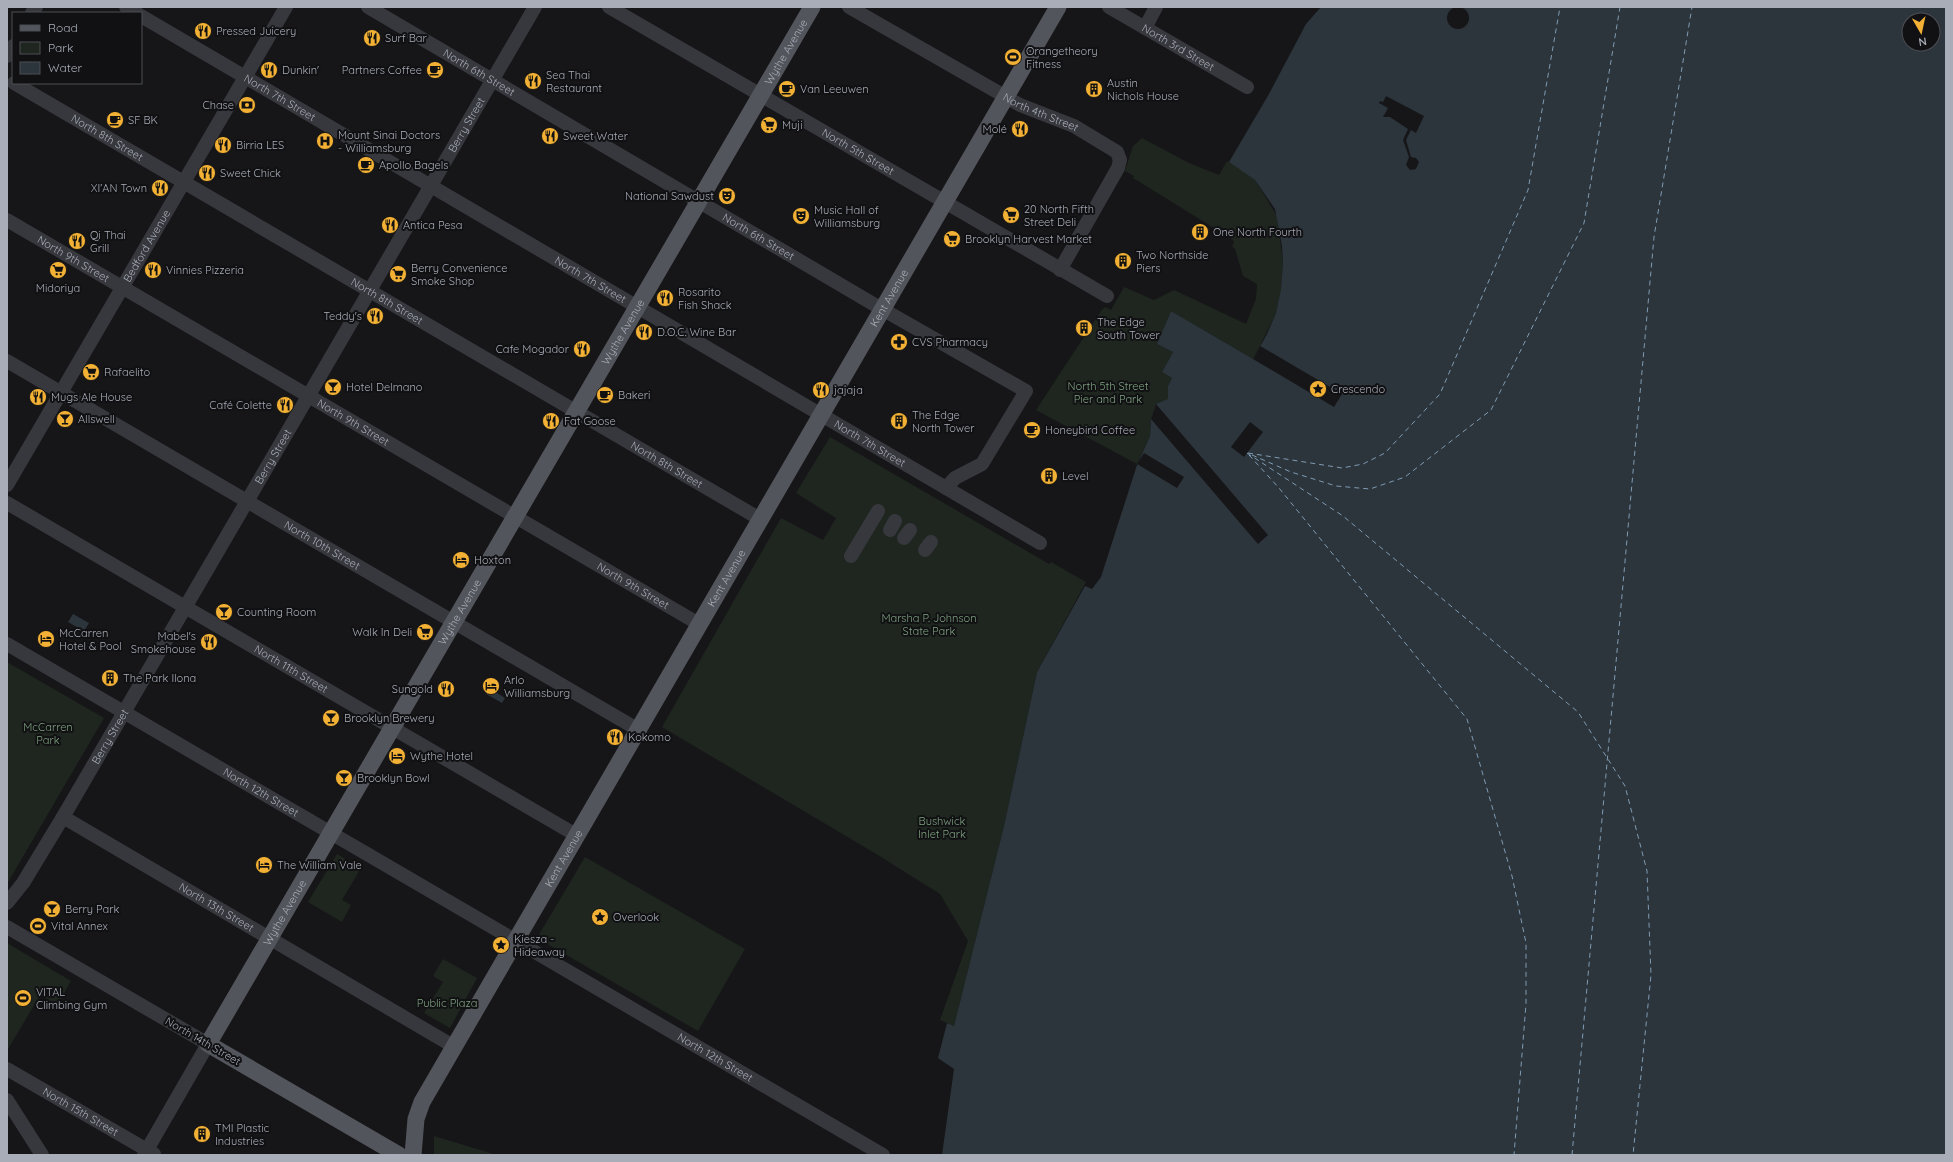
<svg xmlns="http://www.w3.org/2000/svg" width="1953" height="1162" font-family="Quicksand,sans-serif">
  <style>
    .green { fill: #1e261f }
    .water { fill: #2c353c; fill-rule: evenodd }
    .pier { fill: #161618 }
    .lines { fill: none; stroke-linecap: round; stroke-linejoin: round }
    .ferry { stroke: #7f9bb3; stroke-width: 1; stroke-dasharray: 5 4; stroke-linecap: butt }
    .minor { stroke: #37383d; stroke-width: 14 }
    .major { stroke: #53555c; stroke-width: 17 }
    .labels { text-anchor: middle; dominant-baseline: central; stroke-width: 4; stroke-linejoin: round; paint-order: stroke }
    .poi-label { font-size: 11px; fill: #a8adb8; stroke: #111113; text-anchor: start }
    .street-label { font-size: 11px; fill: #a8adb8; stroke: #111113 }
    .park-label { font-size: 11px; fill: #7fa381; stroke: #111113 }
  </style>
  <rect width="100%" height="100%" fill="#161618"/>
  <path class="green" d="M1142,138L1189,163L1219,175L1227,161L1237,166L1255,180L1277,216L1283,263L1281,289L1276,313L1260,346L1334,407L1171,311L1157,344L1173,352L1162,372L1172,378L1168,386V399L1164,402L1151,419L1150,436L1137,464L1036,410L1101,311L1105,307L1111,310L1124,287L1154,300L1174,290L1246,324L1256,299L1257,284L1243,276L1235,249L1232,246L1234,243L1232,239L1133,178L1134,176L1125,171L1133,146Z
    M830,437L1049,564L1051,562L1086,582L1037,672L1004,826L954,1026L940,1020L968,941L940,894L878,855L662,727L781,518L823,540L836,518L796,493Z
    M7,662L104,718L7,884Z
    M337,854L361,868L342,900L351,905L342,922L308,902Z
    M585,857L745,949L698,1031L537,938Z
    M7,943L71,981L57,1005L40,995L7,1051Z
    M443,959L477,978L450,1028L424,1013L443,982L433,976Z
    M434,1136L497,1155H434Z"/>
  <path class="water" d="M1321,7H1946V1155H942L954,1069L938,1058L947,1023L954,1026L1004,826L1037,672L1085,586L1092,589L1101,577L1137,465L1150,436L1151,419L1156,404L1168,399V386L1172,378L1162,372L1173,352L1157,344L1171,311L1253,359L1267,334L1276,313L1281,289L1283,263L1282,246L1275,209L1255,180L1229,162L1269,94L1306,24ZM1909,20H1933V44H1909Z
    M73,614L89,623L84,631L68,622Z
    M489,688L505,698L502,703L486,694Z"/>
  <path class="pier" d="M1447 18a11 11 0 1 1 22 0a11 11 0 1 1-22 0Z
    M1386,96L1424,116L1416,133L1411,130L1406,140L1411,157L1416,158L1419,162L1416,169L1410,170L1406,165L1409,157L1403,140L1408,129L1390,117H1383L1388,108L1379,103L1380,101L1383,102Z
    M1260,346L1342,394L1334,407L1253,359Z
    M1156,404L1268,535L1258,544L1151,419Z
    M1250,422L1263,432L1244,457L1231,447Z
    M1144,453L1184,477L1177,488L1137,464Z"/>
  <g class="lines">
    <path class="ferry" d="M1247,453L1343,516L1578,712L1625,786L1647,871L1651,975L1633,1155
      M1248,453L1342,468L1363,464L1385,453L1440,394L1528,190L1560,7
      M1249,455L1279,488L1467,719L1512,876L1526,943V1004L1514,1155
      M1252,455L1291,472L1336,486L1370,489L1405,477L1491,410L1584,223L1620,7
      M1572,1155L1654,237L1692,7"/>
    <g class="minor">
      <path d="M126,7L137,13"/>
      <path id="s1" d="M368,7L875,305L1026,391L982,464L955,478L946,488"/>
      <path id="s2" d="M609,7L1107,296"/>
      <path id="s3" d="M849,7L1020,105L1074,126L1117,152L1120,160L1118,168L1060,270"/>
      <path id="s4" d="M1109,7L1247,87"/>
      <path d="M32,13L36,7"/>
      <path id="s5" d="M141,16L1040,543"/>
      <path d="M1145,28L1156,7"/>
      <path d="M7,56L13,46"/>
      <path id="s6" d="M14,83L760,519"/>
      <path id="s7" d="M7,220L699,624"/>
      <path id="s8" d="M7,361L637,729"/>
      <path id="s9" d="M7,485L286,7"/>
      <path id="s10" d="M7,503L576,835"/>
      <path d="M890,530L895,521"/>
      <path d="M904,538L910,530"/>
      <path d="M925,550L931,542"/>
      <path d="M851,556L878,511"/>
      <path id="s11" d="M7,644L883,1155"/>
      <path id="s12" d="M63,817L453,1046"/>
      <path id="s13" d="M7,903L23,883L63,817L535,7"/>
      <path d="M7,927L208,1044L144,1155"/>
      <path id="s14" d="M7,1069L154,1154"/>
      <path d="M7,1100L42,1155"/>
    </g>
    <g class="major">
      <path id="s15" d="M399,1155L208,1044L812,7"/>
      <path id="s16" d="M413,1155L416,1119L422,1102L1058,7"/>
    </g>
  </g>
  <defs>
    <g id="restaurant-disc" transform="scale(0.9)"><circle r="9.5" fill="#f2b134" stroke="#111113"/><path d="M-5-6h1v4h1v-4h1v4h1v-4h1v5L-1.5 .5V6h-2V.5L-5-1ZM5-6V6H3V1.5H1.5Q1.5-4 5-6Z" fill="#111"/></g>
    <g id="stadium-disc" transform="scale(0.9)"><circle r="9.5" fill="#f2b134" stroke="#111113"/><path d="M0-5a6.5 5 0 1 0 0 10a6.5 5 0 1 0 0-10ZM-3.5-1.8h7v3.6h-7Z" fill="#111"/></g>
    <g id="cafe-disc" transform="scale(0.9)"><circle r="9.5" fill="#f2b134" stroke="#111113"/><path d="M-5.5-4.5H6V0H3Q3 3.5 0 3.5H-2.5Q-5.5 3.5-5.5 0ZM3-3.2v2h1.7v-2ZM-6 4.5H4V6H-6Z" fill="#111"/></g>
    <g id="building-disc" transform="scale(0.9)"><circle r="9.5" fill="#f2b134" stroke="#111113"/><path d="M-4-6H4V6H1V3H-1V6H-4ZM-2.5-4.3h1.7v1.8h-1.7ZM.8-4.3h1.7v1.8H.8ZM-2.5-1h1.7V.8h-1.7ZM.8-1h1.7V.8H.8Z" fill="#111"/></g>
    <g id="bank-disc" transform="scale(0.9)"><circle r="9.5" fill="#f2b134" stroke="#111113"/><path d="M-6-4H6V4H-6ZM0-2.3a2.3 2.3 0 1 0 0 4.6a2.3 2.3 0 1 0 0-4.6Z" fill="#111"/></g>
    <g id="supermarket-disc" transform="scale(0.9)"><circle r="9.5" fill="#f2b134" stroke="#111113"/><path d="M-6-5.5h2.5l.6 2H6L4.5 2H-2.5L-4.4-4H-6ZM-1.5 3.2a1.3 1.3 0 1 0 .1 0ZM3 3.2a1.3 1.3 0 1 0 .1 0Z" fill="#111"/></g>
    <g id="hospital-disc" transform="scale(0.9)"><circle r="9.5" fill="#f2b134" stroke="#111113"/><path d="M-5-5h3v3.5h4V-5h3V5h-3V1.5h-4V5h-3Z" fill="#111"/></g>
    <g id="theatre-disc" transform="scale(0.9)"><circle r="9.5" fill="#f2b134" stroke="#111113"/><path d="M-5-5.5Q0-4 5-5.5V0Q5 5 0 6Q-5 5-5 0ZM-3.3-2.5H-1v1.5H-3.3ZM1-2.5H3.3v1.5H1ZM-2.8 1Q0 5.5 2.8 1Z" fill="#111"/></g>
    <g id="pharmacy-disc" transform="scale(0.9)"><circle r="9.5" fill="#f2b134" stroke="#111113"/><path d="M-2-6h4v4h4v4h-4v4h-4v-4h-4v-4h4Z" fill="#111"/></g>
    <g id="bar-disc" transform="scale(0.9)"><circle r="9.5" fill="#f2b134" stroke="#111113"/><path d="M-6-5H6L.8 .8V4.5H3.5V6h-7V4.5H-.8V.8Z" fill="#111"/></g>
    <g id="sight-disc" transform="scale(0.9)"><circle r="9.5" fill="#f2b134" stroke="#111113"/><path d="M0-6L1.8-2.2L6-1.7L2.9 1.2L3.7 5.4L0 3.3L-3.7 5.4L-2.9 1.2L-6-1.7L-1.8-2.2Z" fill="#111"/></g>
    <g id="hotel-disc" transform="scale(0.9)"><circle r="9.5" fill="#f2b134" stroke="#111113"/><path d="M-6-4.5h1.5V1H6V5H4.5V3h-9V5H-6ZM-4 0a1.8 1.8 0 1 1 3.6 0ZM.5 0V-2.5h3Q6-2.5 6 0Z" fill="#111"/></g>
  </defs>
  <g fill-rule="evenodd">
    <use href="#restaurant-disc" x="203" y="31"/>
    <use href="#restaurant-disc" x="372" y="38"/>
    <use href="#stadium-disc" x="1013" y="57"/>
    <use href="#restaurant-disc" x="269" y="70"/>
    <use href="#cafe-disc" x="435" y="70"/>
    <use href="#restaurant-disc" x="533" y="81"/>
    <use href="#cafe-disc" x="787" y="89"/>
    <use href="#building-disc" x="1094" y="89"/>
    <use href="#bank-disc" x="247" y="105"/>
    <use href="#cafe-disc" x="115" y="120"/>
    <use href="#supermarket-disc" x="769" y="125"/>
    <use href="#restaurant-disc" x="1020" y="129"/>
    <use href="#restaurant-disc" x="550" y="136"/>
    <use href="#hospital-disc" x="325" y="141"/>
    <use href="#restaurant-disc" x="223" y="145"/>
    <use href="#cafe-disc" x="366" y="165"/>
    <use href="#restaurant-disc" x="207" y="173"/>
    <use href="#restaurant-disc" x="160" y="188"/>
    <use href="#theatre-disc" x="727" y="196"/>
    <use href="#supermarket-disc" x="1011" y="215"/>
    <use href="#theatre-disc" x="801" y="216"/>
    <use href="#restaurant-disc" x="390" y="225"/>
    <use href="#building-disc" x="1200" y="232"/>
    <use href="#supermarket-disc" x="952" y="239"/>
    <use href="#restaurant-disc" x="77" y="241"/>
    <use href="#building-disc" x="1123" y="261"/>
    <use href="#supermarket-disc" x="58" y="270"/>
    <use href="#restaurant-disc" x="153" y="270"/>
    <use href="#supermarket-disc" x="398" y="274"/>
    <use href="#restaurant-disc" x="665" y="298"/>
    <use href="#restaurant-disc" x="375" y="316"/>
    <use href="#building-disc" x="1084" y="328"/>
    <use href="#restaurant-disc" x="644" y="332"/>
    <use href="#pharmacy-disc" x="899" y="342"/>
    <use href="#restaurant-disc" x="582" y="349"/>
    <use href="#supermarket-disc" x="91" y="372"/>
    <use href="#bar-disc" x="333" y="387"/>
    <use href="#sight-disc" x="1318" y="389"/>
    <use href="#restaurant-disc" x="821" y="390"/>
    <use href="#cafe-disc" x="605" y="395"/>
    <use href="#restaurant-disc" x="38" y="397"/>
    <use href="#restaurant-disc" x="285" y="405"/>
    <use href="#bar-disc" x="65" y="419"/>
    <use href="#restaurant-disc" x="551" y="421"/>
    <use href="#building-disc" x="899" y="421"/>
    <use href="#cafe-disc" x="1032" y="430"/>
    <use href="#building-disc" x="1049" y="476"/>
    <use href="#hotel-disc" x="461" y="560"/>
    <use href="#bar-disc" x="224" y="612"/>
    <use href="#supermarket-disc" x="425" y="632"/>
    <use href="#hotel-disc" x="46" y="639"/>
    <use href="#restaurant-disc" x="209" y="642"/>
    <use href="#building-disc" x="110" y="678"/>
    <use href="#hotel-disc" x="491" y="686"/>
    <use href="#restaurant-disc" x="446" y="689"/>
    <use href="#bar-disc" x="331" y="718"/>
    <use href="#restaurant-disc" x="615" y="737"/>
    <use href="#hotel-disc" x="397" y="756"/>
    <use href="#bar-disc" x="344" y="778"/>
    <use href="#hotel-disc" x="264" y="865"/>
    <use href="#bar-disc" x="52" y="909"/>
    <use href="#sight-disc" x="600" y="917"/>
    <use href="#stadium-disc" x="38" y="926"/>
    <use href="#sight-disc" x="501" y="945"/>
    <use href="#stadium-disc" x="23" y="998"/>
    <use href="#building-disc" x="202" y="1134"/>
  </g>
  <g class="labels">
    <g class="poi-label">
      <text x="216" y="31">Pressed Juicery</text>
      <text x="385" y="38">Surf Bar</text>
      <text x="1026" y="51">Orangetheory<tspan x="1026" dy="13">Fitness</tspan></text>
      <text x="282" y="70">Dunkin'</text>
      <text x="422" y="70" text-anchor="end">Partners Coffee</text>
      <text x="546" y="75">Sea Thai<tspan x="546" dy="13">Restaurant</tspan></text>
      <text x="1107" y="83">Austin<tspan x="1107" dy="13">Nichols House</tspan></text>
      <text x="800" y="89">Van Leeuwen</text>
      <text x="234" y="105" text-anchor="end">Chase</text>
      <text x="128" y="120">SF BK</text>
      <text x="782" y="125">Muji</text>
      <text x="1007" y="129" text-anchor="end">Molé</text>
      <text x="338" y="135">Mount Sinai Doctors<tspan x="338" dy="13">- Williamsburg</tspan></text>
      <text x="563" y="136">Sweet Water</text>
      <text x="236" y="145">Birria LES</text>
      <text x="379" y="165">Apollo Bagels</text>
      <text x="220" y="173">Sweet Chick</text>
      <text x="147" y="188" text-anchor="end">XI’AN Town</text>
      <text x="714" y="196" text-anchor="end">National Sawdust</text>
      <text x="1024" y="209">20 North Fifth<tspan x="1024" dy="13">Street Deli</tspan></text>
      <text x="814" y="210">Music Hall of<tspan x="814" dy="13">Williamsburg</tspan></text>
      <text x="403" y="225">Antica Pesa</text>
      <text x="1213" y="232">One North Fourth</text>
      <text x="90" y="235">Qi Thai<tspan x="90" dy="13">Grill</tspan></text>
      <text x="965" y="239">Brooklyn Harvest Market</text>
      <text x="1136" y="255">Two Northside<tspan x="1136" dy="13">Piers</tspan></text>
      <text x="411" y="268">Berry Convenience<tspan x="411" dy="13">Smoke Shop</tspan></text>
      <text x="166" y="270">Vinnies Pizzeria</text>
      <text x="58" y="288" text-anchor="middle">Midoriya</text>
      <text x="678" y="292">Rosarito<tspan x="678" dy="13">Fish Shack</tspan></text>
      <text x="362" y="316" text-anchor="end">Teddy's</text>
      <text x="1097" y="322">The Edge<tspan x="1097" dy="13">South Tower</tspan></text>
      <text x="657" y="332">D.O.C. Wine Bar</text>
      <text x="912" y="342">CVS Pharmacy</text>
      <text x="569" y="349" text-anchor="end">Cafe Mogador</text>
      <text x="104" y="372">Rafaelito</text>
      <text x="346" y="387">Hotel Delmano</text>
      <text x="1331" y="389">Crescendo</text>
      <text x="834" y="390">jajaja</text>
      <text x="618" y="395">Bakeri</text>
      <text x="51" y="397">Mugs Ale House</text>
      <text x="272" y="405" text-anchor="end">Café Colette</text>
      <text x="912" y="415">The Edge<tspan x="912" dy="13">North Tower</tspan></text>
      <text x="78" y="419">Allswell</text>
      <text x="564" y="421">Fat Goose</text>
      <text x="1045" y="430">Honeybird Coffee</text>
      <text x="1062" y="476">Level</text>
      <text x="474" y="560">Hoxton</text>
      <text x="237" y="612">Counting Room</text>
      <text x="412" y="632" text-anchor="end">Walk In Deli</text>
      <text x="59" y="633">McCarren<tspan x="59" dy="13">Hotel &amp; Pool</tspan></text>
      <text x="196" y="636" text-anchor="end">Mabel's<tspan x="196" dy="13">Smokehouse</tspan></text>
      <text x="123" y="678">The Park Ilona</text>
      <text x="504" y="680">Arlo<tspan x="504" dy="13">Williamsburg</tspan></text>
      <text x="433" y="689" text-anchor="end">Sungold</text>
      <text x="344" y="718">Brooklyn Brewery</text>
      <text x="628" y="737">Kokomo</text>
      <text x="410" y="756">Wythe Hotel</text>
      <text x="357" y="778">Brooklyn Bowl</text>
      <text x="277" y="865">The William Vale</text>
      <text x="65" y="909">Berry Park</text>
      <text x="613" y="917">Overlook</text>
      <text x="51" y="926">Vital Annex</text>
      <text x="514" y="939">Kiesza -<tspan x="514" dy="13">Hideaway</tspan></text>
      <text x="36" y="992">VITAL<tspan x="36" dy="13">Climbing Gym</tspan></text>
      <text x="215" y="1128">TMI Plastic<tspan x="215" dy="13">Industries</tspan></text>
    </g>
    <g class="street-label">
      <text stroke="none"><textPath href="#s4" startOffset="80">North 3rd Street</textPath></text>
      <text stroke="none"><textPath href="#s15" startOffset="1369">Wythe Avenue</textPath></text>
      <text stroke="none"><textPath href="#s1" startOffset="129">North 6th Street</textPath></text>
      <text stroke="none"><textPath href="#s5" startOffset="161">North 7th Street</textPath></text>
      <text stroke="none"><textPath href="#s3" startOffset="219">North 4th Street</textPath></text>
      <text stroke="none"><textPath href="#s13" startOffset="904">Berry Street</textPath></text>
      <text stroke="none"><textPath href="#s6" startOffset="108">North 8th Street</textPath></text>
      <text stroke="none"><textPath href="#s2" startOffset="288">North 5th Street</textPath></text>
      <text stroke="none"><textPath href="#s1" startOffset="453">North 6th Street</textPath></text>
      <text stroke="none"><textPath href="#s9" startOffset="277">Bedford Avenue</textPath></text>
      <text stroke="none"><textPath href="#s7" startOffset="77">North 9th Street</textPath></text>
      <text stroke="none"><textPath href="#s5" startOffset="521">North 7th Street</textPath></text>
      <text stroke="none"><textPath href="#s16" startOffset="984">Kent Avenue</textPath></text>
      <text stroke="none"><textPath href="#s6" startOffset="432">North 8th Street</textPath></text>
      <text stroke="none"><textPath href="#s15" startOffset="1045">Wythe Avenue</textPath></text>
      <text stroke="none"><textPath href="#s7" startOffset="401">North 9th Street</textPath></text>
      <text stroke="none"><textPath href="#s5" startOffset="845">North 7th Street</textPath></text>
      <text stroke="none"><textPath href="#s13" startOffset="520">Berry Street</textPath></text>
      <text stroke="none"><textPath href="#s6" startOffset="756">North 8th Street</textPath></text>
      <text stroke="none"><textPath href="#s8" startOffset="365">North 10th Street</textPath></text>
      <text stroke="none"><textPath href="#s16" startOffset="660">Kent Avenue</textPath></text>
      <text stroke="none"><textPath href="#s7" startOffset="725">North 9th Street</textPath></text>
      <text stroke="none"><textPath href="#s15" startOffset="721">Wythe Avenue</textPath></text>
      <text stroke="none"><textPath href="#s10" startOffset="329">North 11th Street</textPath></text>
      <text stroke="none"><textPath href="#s13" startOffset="196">Berry Street</textPath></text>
      <text stroke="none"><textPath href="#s11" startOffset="294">North 12th Street</textPath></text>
      <text stroke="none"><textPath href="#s16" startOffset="336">Kent Avenue</textPath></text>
      <text stroke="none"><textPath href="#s12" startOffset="178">North 13th Street</textPath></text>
      <text stroke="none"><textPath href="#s15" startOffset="373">Wythe Avenue</textPath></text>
      <text transform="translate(203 1041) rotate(30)">North 14th Street</text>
      <text stroke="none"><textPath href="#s11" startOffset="820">North 12th Street</textPath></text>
      <text stroke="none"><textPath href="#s14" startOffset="85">North 15th Street</textPath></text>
    </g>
    <g class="park-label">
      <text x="1108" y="386">North 5th Street<tspan x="1108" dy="13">Pier and Park</tspan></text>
      <text x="929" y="618">Marsha P. Johnson<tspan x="929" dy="13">State Park</tspan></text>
      <text x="48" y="727">McCarren<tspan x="48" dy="13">Park</tspan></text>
      <text x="942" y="821">Bushwick<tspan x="942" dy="13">Inlet Park</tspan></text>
      <text x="447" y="1003">Public Plaza</text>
    </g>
  </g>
  <rect width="1953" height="1162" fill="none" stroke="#a8adb8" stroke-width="16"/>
  <rect x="12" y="12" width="130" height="72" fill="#111113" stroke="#4d4f55"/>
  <rect x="20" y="25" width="20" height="6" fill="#53555c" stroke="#4d4f55"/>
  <text x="48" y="32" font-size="12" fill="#a8adb8">Road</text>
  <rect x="20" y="42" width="20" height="12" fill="#1e261f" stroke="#4d4f55"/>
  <text x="48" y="52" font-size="12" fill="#a8adb8">Park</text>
  <rect x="20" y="62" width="20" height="12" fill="#2c353c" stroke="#4d4f55"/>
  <text x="48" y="72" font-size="12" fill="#a8adb8">Water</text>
  <g transform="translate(1921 32) rotate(171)"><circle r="19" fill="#111113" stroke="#4d4f55"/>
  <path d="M0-3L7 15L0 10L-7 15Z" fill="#f2b134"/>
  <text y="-6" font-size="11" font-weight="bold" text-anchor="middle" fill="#a8adb8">N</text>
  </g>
</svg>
